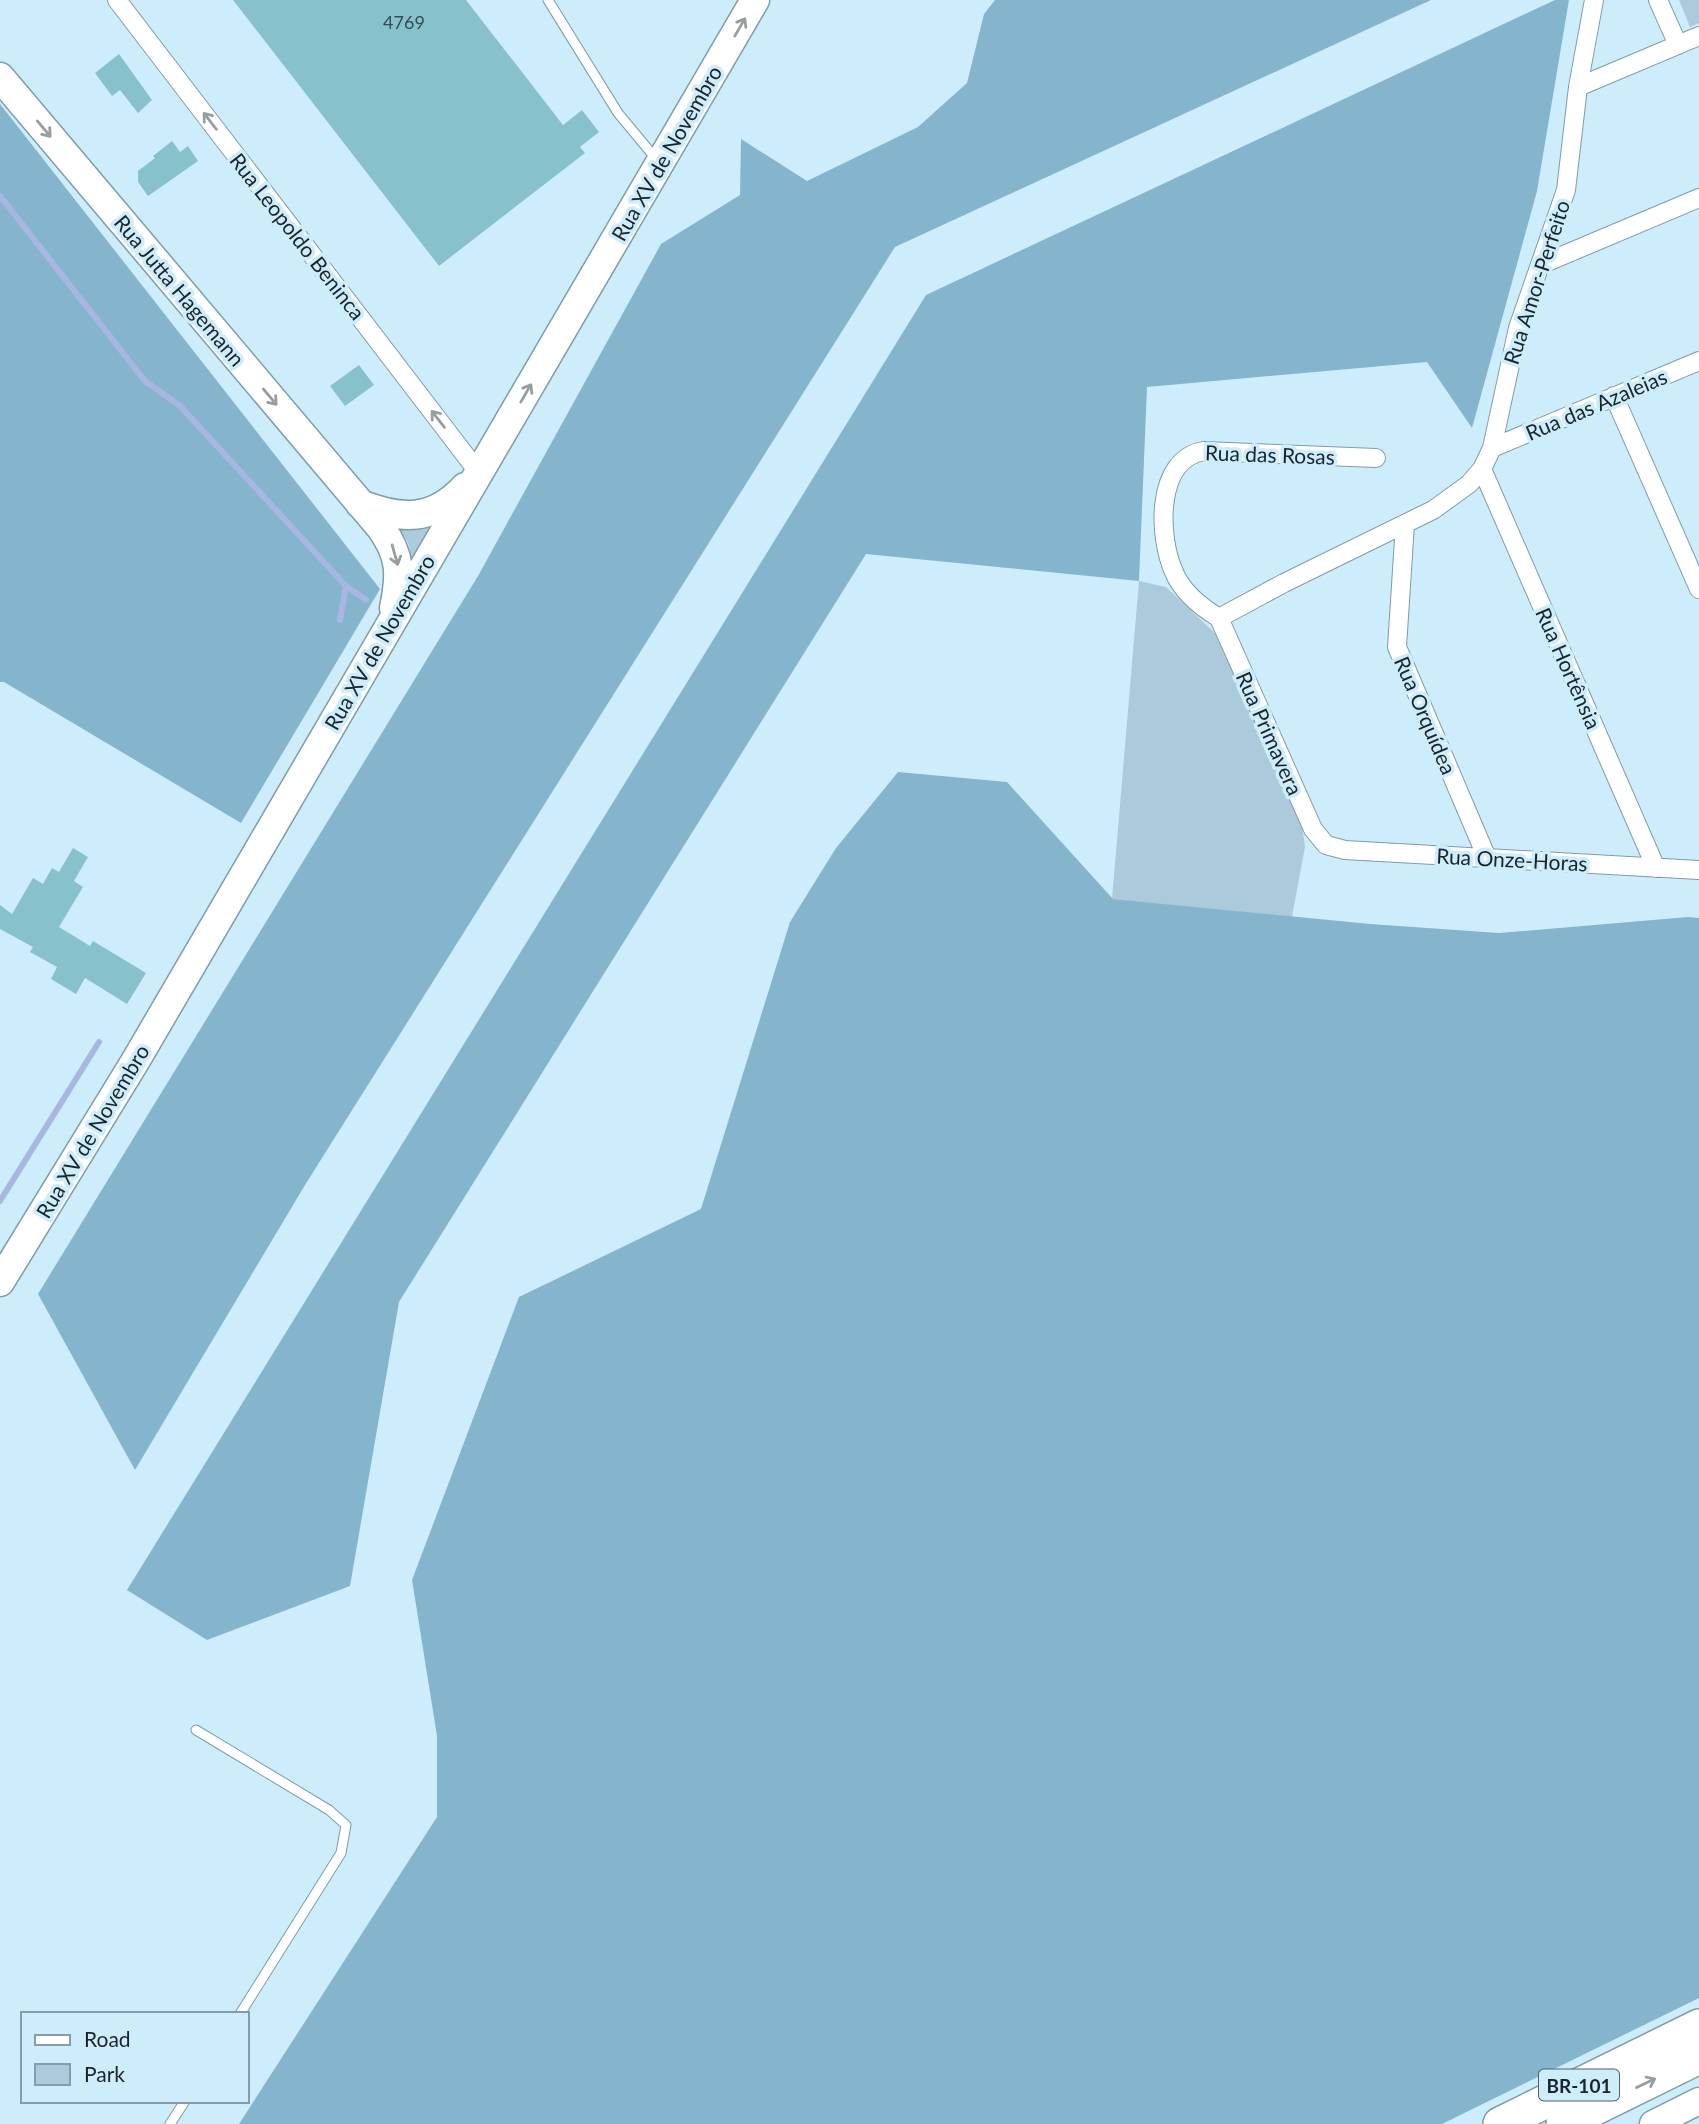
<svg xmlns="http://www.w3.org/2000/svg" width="1699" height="2124" font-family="Lato,sans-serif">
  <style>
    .green { fill: #abcbdc }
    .forest { fill: #84b5cd }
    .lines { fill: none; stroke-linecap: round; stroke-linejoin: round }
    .stream { stroke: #a8b7e1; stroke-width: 6 }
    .building { fill: #87c2cc }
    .service-casing { stroke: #7f9cab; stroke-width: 11 }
    .minor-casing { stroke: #7f9cab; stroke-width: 20 }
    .secondary-casing { stroke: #7f9cab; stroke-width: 29 }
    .primary-casing { stroke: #7f9cab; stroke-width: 31 }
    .motorway-casing { stroke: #7f9cab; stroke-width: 36 }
    .service { stroke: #fff; stroke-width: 9 }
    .minor { stroke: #fff; stroke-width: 18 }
    .secondary { stroke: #fff; stroke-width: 26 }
    .primary { stroke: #fff; stroke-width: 28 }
    .motorway { stroke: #fff; stroke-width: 33 }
    .oneway { stroke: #989d9f }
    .labels { text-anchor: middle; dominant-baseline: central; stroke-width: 7; stroke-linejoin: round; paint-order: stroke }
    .number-label { font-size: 18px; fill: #344c52 }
    .shield { fill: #cdedfc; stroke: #4f6169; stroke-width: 2 }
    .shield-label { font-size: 19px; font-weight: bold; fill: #19252a }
    .street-label { font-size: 21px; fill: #19252a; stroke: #cdedfc }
  </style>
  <rect width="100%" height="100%" fill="#cdedfc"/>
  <path class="green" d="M1679,0H1699V23L1690,27Z
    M394,523C409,529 421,530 437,524L412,561L408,542Z
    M1139,581L1166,587L1217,635L1302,825L1305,847L1292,917L1112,899Z"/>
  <path class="forest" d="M995,0H1431L895,247L305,1185L135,1470L38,1294L478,576L661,244L740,195L741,139L807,181L918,127L967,83L984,14Z
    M1555,0H1569L1537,191L1472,428L1427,362L1147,387L1139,581L866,554L399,1302L350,1586L207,1640L127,1590L926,295Z
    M0,104L380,589L241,823L4,682H0Z
    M898,772L1007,782L1113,899L1370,924L1499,933L1688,917L1699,918V1998L1442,2124H239L437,1817V1736L412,1580L519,1297L701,1209L790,922L836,848Z"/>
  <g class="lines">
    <path class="stream" d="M0,196L145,381L180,406L346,586L366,600
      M340,620L346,586
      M0,1201L99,1042"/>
  </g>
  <path class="building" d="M233,0H466L563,125L582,110L599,132L580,147L585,153L439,266Z
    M119,54L152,100L138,113L120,90L112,96L95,73Z
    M172,141L180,152L188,146L198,161L148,196L138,182V171L155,158L153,156Z
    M359,365L374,385L345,406L330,386Z
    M73,848L88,857L74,881L83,887L59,927L90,946L93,941L146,973L127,1004L85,978L76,994L51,979L57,967L30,952L33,947L0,929V905L12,914L33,878L43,884L52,868L59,872Z"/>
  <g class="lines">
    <g class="service-casing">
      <path id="service" d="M548,0L618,113L657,160
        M196,1730L329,1810L346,1825L341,1853L240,2014
        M170,2124L185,2101"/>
    </g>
    <g class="minor-casing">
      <path id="minor" d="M117,0L479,473
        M1658,0L1678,45
        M1578,87L1699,36
        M1540,265L1699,198
        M1614,396L1699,589
        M1492,448L1699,361
        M1482,469L1656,868
        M1405,524L1397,647L1487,858
        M1219,618L1284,583L1433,510L1469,484L1482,469L1492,448L1518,328L1566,190L1578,87L1594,0
        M1219,618L1313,829L1326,845L1345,850L1699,870
        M1219,618C1201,607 1182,592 1174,572C1158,537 1155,459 1204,451L1376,458"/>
    </g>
    <g class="secondary-casing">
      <path id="secondary" d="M1653,2124L1699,2101"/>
    </g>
    <g class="primary-casing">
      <path id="primary" d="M0,77L381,528C401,556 401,575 394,608
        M360,504C401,520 433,522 465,487
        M0,1282L136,1060L755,0"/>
    </g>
    <g class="motorway-casing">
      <path id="motorway" d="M1500,2124L1699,2026
        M1563,2124L1699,2057"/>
    </g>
    <use href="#service" class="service"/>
    <use href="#minor" class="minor"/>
    <use href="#secondary" class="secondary"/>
    <use href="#primary" class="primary"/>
    <use href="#motorway" class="motorway"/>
  </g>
  <defs><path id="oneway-shaft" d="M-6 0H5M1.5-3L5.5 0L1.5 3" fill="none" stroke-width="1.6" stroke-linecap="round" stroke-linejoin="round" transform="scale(1.75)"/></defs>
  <g class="oneway">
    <use href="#oneway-shaft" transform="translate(740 27) rotate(-60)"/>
    <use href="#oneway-shaft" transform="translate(210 121) rotate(-128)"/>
    <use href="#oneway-shaft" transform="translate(44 129) rotate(50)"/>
    <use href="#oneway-shaft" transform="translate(526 393) rotate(-60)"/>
    <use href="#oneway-shaft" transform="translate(270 397) rotate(50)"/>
    <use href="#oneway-shaft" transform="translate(438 419) rotate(-128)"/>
    <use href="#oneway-shaft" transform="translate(395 555) rotate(74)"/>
    <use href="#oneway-shaft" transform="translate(1646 2083) rotate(-26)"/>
  </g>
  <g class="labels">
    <g class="number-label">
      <text x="404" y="22">4769</text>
    </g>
    <rect class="shield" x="1539" y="2069.5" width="80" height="31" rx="5"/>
    <g class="shield-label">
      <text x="1579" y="2085">BR-101</text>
    </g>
    <g class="street-label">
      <text transform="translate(666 153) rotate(-60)">Rua XV de Novembro</text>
      <text transform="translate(298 236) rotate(52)">Rua Leopoldo Beninca</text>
      <text transform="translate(1536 282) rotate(-72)">Rua Amor-Perfeito</text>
      <text transform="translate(180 290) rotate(50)">Rua Jutta Hagemann</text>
      <text transform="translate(1596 404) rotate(-23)">Rua das Azaleias</text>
      <text transform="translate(1270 454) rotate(2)">Rua das Rosas</text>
      <text transform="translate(379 642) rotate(-60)">Rua XV de Novembro</text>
      <text transform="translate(1569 668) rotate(66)">Rua Hortênsia</text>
      <text transform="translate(1426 715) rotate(67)">Rua Orquídea</text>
      <text transform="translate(1270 733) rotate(66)">Rua Primavera</text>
      <text transform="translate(1512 859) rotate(3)">Rua Onze-Horas</text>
      <text transform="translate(92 1131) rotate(-59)">Rua XV de Novembro</text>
    </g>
  </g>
  <rect x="21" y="2012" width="228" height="91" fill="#cdedfc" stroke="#859da8" stroke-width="2"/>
  <rect x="35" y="2035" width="35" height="10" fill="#ffffff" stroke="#859da8" stroke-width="2"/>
  <text x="84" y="2047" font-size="21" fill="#19252a">Road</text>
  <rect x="35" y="2064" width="35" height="21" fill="#abcbdc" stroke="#859da8" stroke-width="2"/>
  <text x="84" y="2082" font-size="21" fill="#19252a">Park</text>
</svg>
